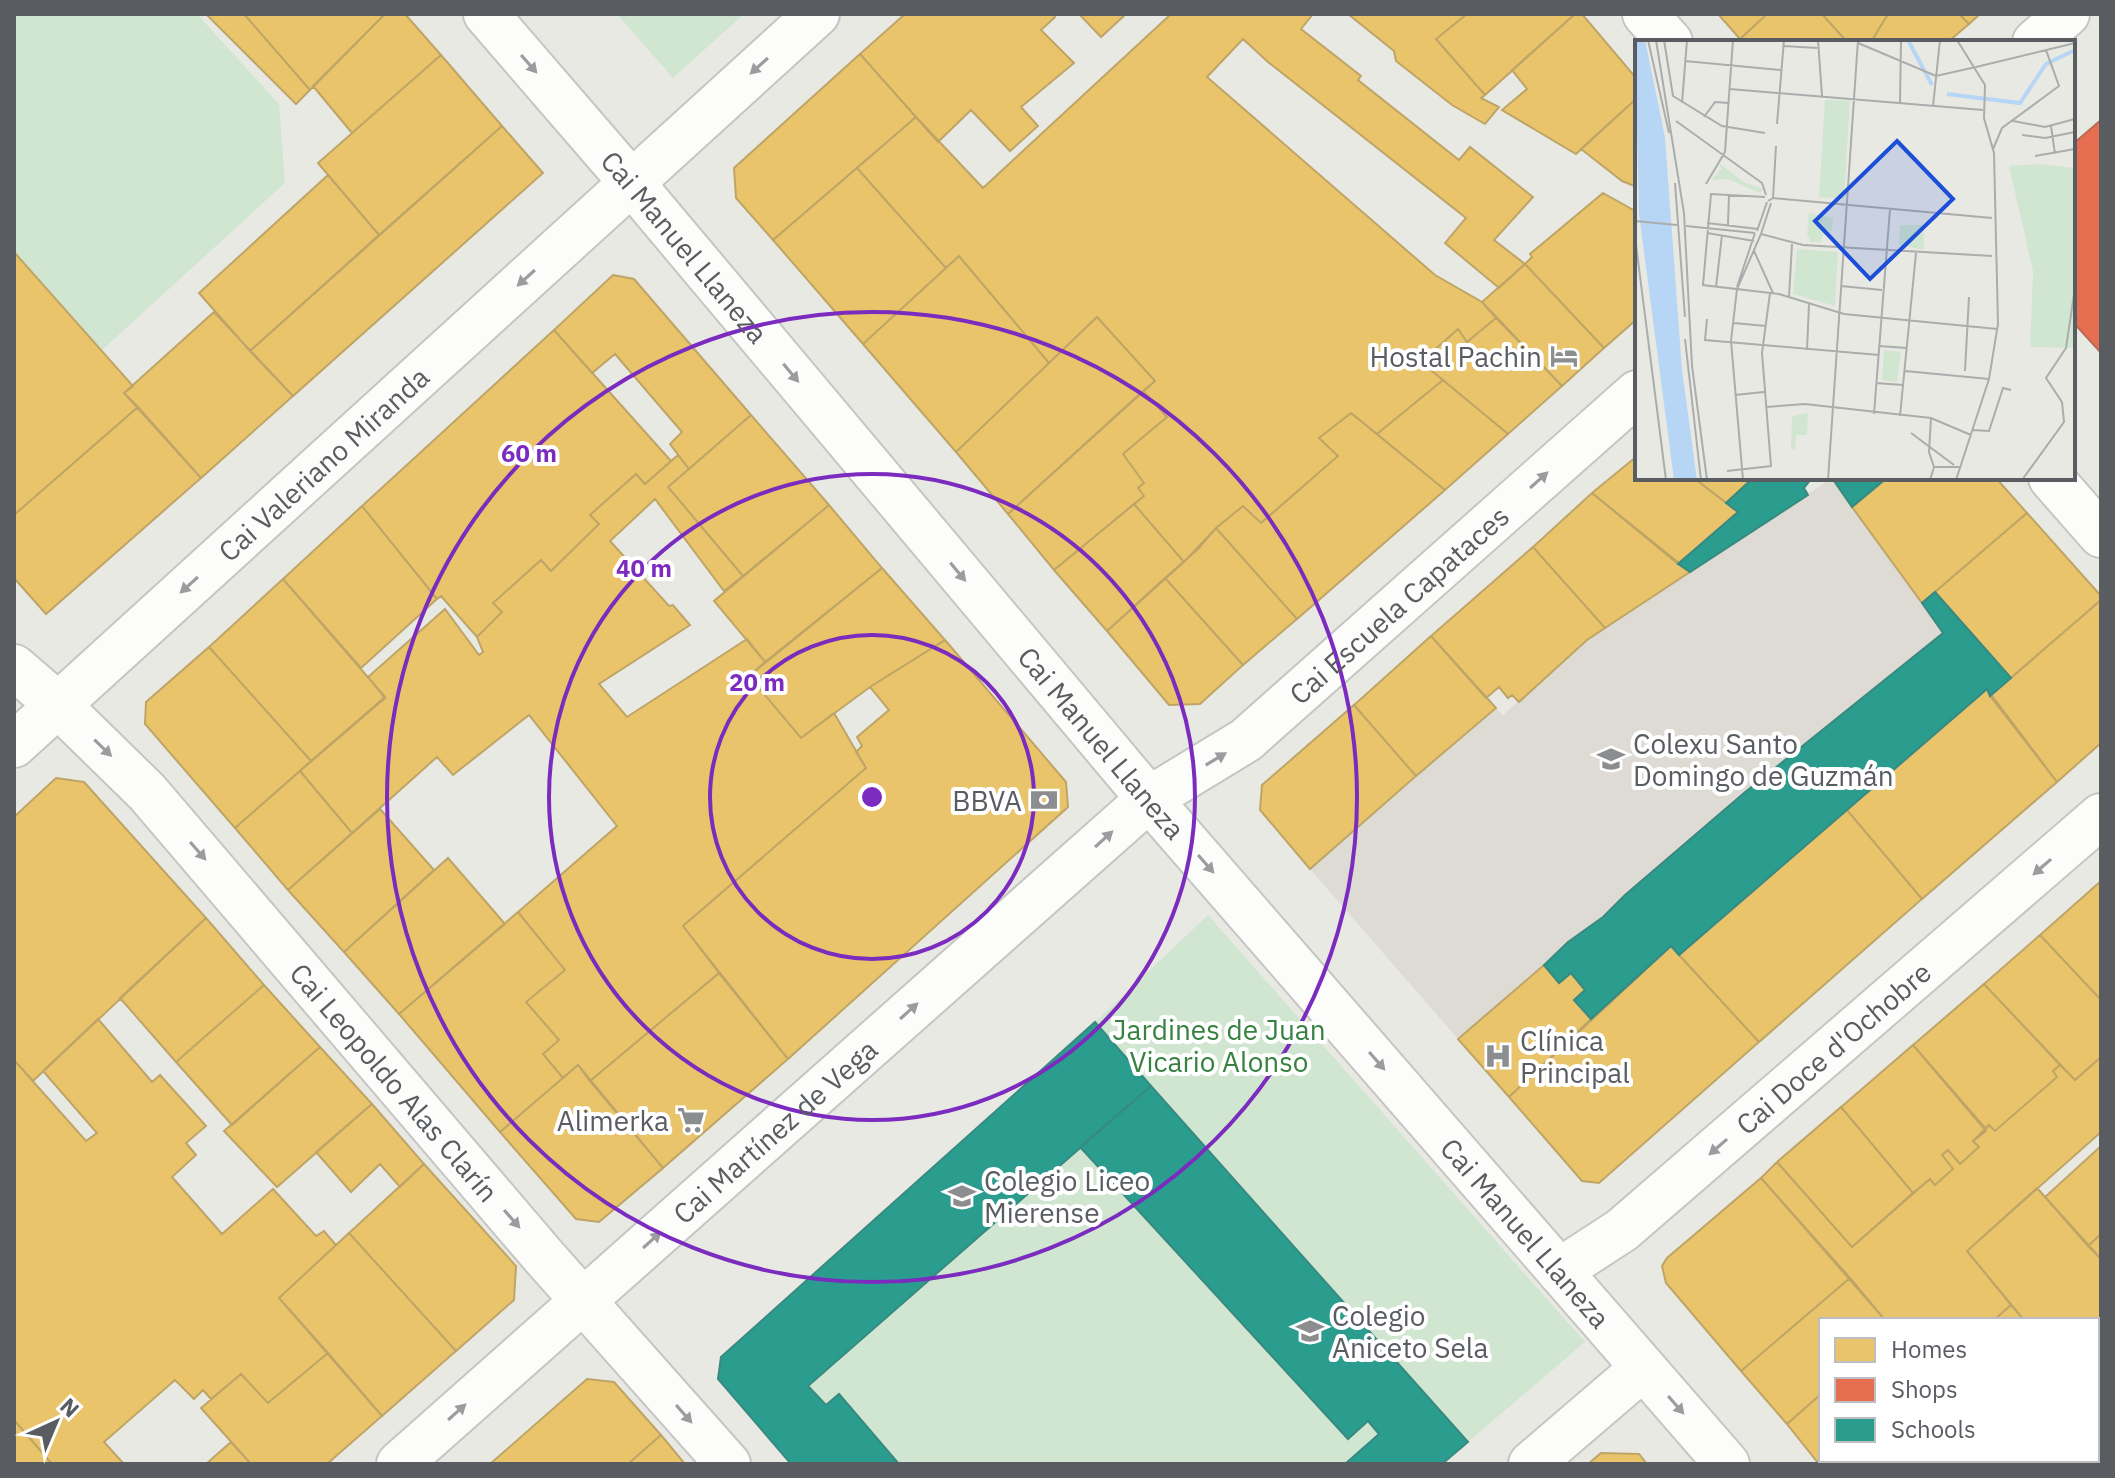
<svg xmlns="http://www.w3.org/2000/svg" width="2115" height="1478" font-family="'IBM Plex Sans',sans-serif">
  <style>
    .education { fill: #dddbd3 }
    .green { fill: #d1e6d0 }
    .homes { fill: #e9c46a; stroke: #bea567; stroke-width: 2 }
    .shops { fill: #e76f51; stroke: #bc6956; stroke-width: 2 }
    .schools { fill: #2a9d8f; stroke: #388a81; stroke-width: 2 }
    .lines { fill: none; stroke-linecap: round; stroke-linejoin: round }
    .minor-casing { stroke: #c5c6c4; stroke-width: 48 }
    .minor { stroke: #fcfcfb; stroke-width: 44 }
    .oneway { fill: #9a9c9f }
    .ring { fill: none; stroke: #7b2cbf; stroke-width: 4 }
    .labels { text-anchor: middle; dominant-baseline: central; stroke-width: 8; stroke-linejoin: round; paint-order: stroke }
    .street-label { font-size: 28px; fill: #595c61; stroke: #fff }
    .poi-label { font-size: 28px; fill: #595c61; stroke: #fff; text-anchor: start }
    .park-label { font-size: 28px; fill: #378240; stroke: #fff }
    .inset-river { fill: none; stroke: #b7d6f5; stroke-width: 4 }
    .inset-road { fill: none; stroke: #abadac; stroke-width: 2 }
    .view { fill: #1d4ed8; fill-opacity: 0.15; stroke: #1d4ed8; stroke-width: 4 }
    .inset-edge { fill: none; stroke: #595c61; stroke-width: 4 }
    .centre { fill: #7b2cbf; stroke: #fff; stroke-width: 4 }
    .ring-label { font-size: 24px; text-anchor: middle; font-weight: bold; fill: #7b2cbf; stroke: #fff; stroke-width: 8; stroke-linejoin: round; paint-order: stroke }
  </style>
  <rect width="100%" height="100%" fill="#e9e9e4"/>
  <path class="education" d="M1832,478L1943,633L1744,793L1625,895L1603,917L1568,942L1458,1039L1310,869L1496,708L1503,715L1587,640Z"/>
  <path class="green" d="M14,14H197L279,104L285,183L101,351L14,252Z
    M617,14H744L673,78Z
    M1208,915L1585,1342L1468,1442L1095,1022Z
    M1080,1145L1368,1421L1379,1434L1345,1464H899L839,1394L826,1405L808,1386Z"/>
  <path class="homes" d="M206,14H244L310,90L296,104Z
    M244,14H385L310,90Z
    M385,14H405L441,55L352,133L313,86Z
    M905,14H1053L1055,17L1041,30L1074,63L1021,107L1038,126L1010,151L971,110L938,142L860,54Z
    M1079,14H1126L1101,37Z
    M1171,14H1313L1301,29L1361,76L1358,80L1459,160L1470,147L1533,197L1494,240L1525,264L1499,288L1445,243L1466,218L1268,62L1243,39L1207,77L1435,275L1482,302L1496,318L1467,342L1458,329L1421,362L1443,380L1377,434L1351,413L1319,438L1338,456L1261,523L1243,506L1216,528L1184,562L1134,504L1144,496L1138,488L1144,483L1123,454L1167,417L1143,391L1155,381L1097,317L1049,363L959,256L946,268L857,168L916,117L983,188Z
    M1348,14H1467L1436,39L1485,95L1481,98L1499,107L1485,124L1452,105L1396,61L1394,51Z
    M1467,14H1575L1485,95L1436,39Z
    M1575,14H1582L1637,79V98L1576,154L1502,110L1527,89L1512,70Z
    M1718,14H1767L1740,39Z
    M1767,14H1822L1847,42H1743L1740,39Z
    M1822,14H1888L1871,42H1847Z
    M1888,14H1959L1969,24L1948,42H1871Z
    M1959,14H1980L1969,24Z
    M860,54L916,117L773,240L736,198L734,168Z
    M441,55L502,126L379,235L318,163Z
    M1637,98V187L1622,181L1581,149Z
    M502,126L543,173L293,396L250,351Z
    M857,168L946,268L863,344L773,240Z
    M328,175L379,235L250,351L199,293Z
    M1603,193L1637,212V319L1604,348L1525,264L1532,257L1530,254Z
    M14,252L133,386L124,393L138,407L14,515Z
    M959,256L1049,363L956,452L863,344Z
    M1525,264L1604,348L1562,386L1482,302Z
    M613,275L634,279L751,415L689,469L670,444L682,432L615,354L592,373L554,330Z
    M214,312L293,396L201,478L124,393Z
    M1097,317L1155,381L1008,514L956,452Z
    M1496,318L1562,386L1508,434L1421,362L1458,329L1467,342Z
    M554,330L671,461L645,484L636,474L590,515L599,524L551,571L541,560L493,603L502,612L477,637L441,596L437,599L362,506Z
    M1443,380L1508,434L1445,490L1377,434Z
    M1143,391L1167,417L1123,454L1144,483L1138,488L1144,496L1054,570L1008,514Z
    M138,407L201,478L46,614L14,578V515Z
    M1351,413L1445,490L1297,619L1216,528L1243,506L1261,523L1338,456L1319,438Z
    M751,415L829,505L743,576L668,487Z
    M678,455L689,469L668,487L743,576L724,591L655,499L610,541L669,606L673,605L690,625L599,684L627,717L747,639L765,662L749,676L801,738L834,713L866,768L683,926L719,973L590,1081L578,1065L563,1078L543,1054L559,1040L526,1002L565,970L518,912L617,826L529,715L453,775L437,757L352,833L300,771L385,698L368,677L445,609L479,655L483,652L477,637L502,612L493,603L541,560L551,571L599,524L590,515L636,474L645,484Z
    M1637,456V478H1694L1738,512L1678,564L1592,493Z
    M1694,478H1753L1726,503Z
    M1887,478H1996L2027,513L1922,603L1852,507Z
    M1592,493L1690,572L1605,628L1533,547Z
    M1134,504L1184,562L1107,631L1054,570Z
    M829,505L882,568L765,662L714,601Z
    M362,506L437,599L361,668L283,579Z
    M2027,513L2101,596V600L2011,678L1935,592Z
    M1216,528L1297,619L1243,665L1165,578L1198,549Z
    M1533,547L1605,628L1587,640L1519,702L1512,695L1508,698L1499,687L1486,698L1431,636Z
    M882,568L945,640L870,687L801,738L749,676Z
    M1165,578L1243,665L1200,704L1169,705L1107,631Z
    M283,579L385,697L311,761L209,647Z
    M2101,600V743L2057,782L1990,696Z
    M1431,636L1496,708L1416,776L1354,705Z
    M945,640L1066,782L1068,807L788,1059L683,926L866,768L856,752L862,746L857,737L889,710L870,687Z
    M209,647L311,761L235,828L145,724L146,702Z
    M1987,689L2057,782L1922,899L1847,810Z
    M1354,705L1416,776L1310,869L1260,810L1262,785Z
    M300,771L352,833L288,890L235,828Z
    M56,778L84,782L206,918L33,1081L14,1060V817Z
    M380,809L434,870L344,952L288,890Z
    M1847,810L1922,899L1759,1042L1679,955Z
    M448,858L505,924L399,1014L344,952Z
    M2101,881V1000L2040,935Z
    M518,912L565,970L526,1002L559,1040L543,1054L563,1078L500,1132L399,1014Z
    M206,918L264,985L176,1062L120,998Z
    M2040,935L2101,1000V1057L2075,1080L1984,984Z
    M1671,946L1759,1042L1599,1183L1582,1181L1509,1097Z
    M1544,965L1559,983L1571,973L1585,990L1574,1000L1591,1019L1509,1097L1458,1039Z
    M719,973L788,1059L663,1168L590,1081Z
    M1984,984L2060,1065L2053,1071L2057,1077L1995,1131L1989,1125L1986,1129L1913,1045Z
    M264,985L320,1047L232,1125L176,1062Z
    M98,1019L152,1082L160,1075L206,1126L186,1143L196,1155L172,1177L222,1234L273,1189L316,1236L324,1231L336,1245L279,1298L328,1353L268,1403L241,1374L211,1399L203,1390L194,1399L175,1380L104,1442L124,1464H52L14,1420V1060L86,1141L97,1133L43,1071Z
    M1913,1045L1986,1131L1973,1141L1979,1147L1960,1164L1948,1150L1942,1155L1953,1169L1935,1185L1930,1179L1913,1193L1841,1107Z
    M320,1047L372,1104L277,1187L224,1131Z
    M2101,1057V1132L1967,1251L2011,1305L1994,1320H1885L1761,1178L1777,1162L1852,1247L1930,1179L1935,1185L1953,1169L1942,1155L1948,1150L1960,1164L1979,1147L1973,1141L1989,1125L1995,1131L2057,1077L2053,1071L2060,1065L2075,1080Z
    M578,1065L663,1168L599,1222L576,1219L500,1132Z
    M372,1104L424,1164L400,1187L380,1164L351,1192L316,1152Z
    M1841,1107L1913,1193L1852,1247L1777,1162Z
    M2101,1146V1234L2088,1246L2045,1197Z
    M424,1164L516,1266L514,1300L456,1351L349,1233Z
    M1761,1178L1850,1278L1741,1371L1666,1283L1662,1266L1667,1258Z
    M2037,1188L2101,1259V1383L2097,1387V1320H2024L1967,1251Z
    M349,1233L456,1351L382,1416L279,1298Z
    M2101,1234V1259L2088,1246Z
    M1850,1278L1885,1320H1821V1394L1787,1424L1741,1371Z
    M2011,1305L2024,1320H1994Z
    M328,1353L382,1416L327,1464H251L201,1408L241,1374L268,1403Z
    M587,1379L614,1382L661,1435L628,1464H490Z
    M1821,1394V1460H1855L1850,1464H1819L1787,1424Z
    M14,1420L52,1464H14Z
    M661,1435L685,1464H628Z
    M231,1442L251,1464H206Z
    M1601,1453L1639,1454L1647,1464H1588Z
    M1855,1460H2005L2008,1464H1850Z"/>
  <path class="shops" d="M2101,120V353L2073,322V144Z"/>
  <path class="schools" d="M1753,478H1812L1804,488L1808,495L1690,572L1678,564L1738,512L1726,503Z
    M1832,478H1881L1883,481L1852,507Z
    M1935,592L2011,678L1990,696L1987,689L1679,955L1671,946L1591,1019L1574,1000L1585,990L1571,973L1559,983L1544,965L1568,942L1603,917L1625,895L1744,793L1943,633L1922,603Z
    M1095,1022L1151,1086L808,1386L826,1405L839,1394L899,1464H791L718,1379L721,1357Z
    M1151,1086L1468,1442L1442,1464H1345L1379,1434L1368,1421L1348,1439L1080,1147Z"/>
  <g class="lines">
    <g class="minor-casing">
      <g id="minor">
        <path id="s1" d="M486,14L631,182L1149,799L1727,1464"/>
        <path d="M1645,14L1670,42"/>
        <path d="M2035,42L2067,14"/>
        <path d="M2051,478L2101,535"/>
        <path id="s2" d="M14,667L58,705L147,792L545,1258L728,1464"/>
        <path id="s3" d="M14,745L817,14"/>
        <path id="s4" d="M1559,1271L1622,1230L2101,816"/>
        <path id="s5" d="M399,1464L1149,799L1246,740L1637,393"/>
        <path d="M1531,1464L1643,1368"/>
        <path d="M2079,1464L2083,1460"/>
      </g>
    </g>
    <use href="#minor" class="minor"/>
  </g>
  <defs><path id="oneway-solid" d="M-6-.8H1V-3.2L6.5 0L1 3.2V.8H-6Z" transform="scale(2)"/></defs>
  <g class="oneway">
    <use href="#oneway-solid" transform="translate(529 64) rotate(49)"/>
    <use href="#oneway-solid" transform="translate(759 66) rotate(138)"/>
    <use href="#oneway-solid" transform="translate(526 278) rotate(138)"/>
    <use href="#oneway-solid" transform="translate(791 373) rotate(50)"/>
    <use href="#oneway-solid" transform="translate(1539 480) rotate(-42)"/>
    <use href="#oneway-solid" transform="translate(958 572) rotate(50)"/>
    <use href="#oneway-solid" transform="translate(189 585) rotate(138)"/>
    <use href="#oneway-solid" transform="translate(103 748) rotate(44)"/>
    <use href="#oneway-solid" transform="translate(1216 759) rotate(-31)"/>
    <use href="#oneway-solid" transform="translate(1104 839) rotate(-42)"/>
    <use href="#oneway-solid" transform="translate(198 851) rotate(49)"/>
    <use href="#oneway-solid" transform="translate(1206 864) rotate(49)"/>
    <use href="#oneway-solid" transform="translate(2042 867) rotate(139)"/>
    <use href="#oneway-solid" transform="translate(909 1011) rotate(-42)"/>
    <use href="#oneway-solid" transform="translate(1377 1061) rotate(49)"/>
    <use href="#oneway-solid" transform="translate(1718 1147) rotate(139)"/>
    <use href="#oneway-solid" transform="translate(512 1219) rotate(49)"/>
    <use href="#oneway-solid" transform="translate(652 1240) rotate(-42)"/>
    <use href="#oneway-solid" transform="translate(1676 1405) rotate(49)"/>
    <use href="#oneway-solid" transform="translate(457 1412) rotate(-42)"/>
    <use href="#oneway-solid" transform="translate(684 1414) rotate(49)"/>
  </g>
  <g class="ring">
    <circle cx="872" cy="797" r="162"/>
    <circle cx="872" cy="797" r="323"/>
    <circle cx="872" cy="797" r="485"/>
  </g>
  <defs>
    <g id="hotel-bare" transform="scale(2.16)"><path d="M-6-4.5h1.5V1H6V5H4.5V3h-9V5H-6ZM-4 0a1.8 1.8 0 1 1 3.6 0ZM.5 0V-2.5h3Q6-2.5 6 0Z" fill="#8b8d8f" stroke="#fff" stroke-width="2.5" paint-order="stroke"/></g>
    <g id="school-bare" transform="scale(2.16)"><path d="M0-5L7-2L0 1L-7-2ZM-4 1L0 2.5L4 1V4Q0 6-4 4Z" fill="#8b8d8f" stroke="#fff" stroke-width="2.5" paint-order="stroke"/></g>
    <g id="bank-bare" transform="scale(2.16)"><path d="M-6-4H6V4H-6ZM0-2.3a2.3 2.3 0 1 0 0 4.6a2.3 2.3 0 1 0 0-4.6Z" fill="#8b8d8f" stroke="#fff" stroke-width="2.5" paint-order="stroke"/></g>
    <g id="hospital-bare" transform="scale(2.16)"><path d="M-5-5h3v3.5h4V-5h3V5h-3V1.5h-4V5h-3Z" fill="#8b8d8f" stroke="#fff" stroke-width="2.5" paint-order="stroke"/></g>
    <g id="supermarket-bare" transform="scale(2.16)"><path d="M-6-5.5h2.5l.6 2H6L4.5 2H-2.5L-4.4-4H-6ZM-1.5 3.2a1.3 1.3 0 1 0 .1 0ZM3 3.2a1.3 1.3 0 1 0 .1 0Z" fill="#8b8d8f" stroke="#fff" stroke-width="2.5" paint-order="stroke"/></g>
  </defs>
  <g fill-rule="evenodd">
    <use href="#hotel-bare" x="1564" y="356"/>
    <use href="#school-bare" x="1611" y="759"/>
    <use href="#bank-bare" x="1044" y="800"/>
    <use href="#hospital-bare" x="1498" y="1056"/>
    <use href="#supermarket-bare" x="691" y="1120"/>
    <use href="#school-bare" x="962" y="1196"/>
    <use href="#school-bare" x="1310" y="1331"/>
  </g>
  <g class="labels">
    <g class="street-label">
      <text stroke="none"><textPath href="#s1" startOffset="306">Cai Manuel Llaneza</textPath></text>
      <text stroke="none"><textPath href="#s3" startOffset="418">Cai Valeriano Miranda</textPath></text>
      <text stroke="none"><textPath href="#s5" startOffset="1320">Cai Escuela Capataces</textPath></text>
      <text stroke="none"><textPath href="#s1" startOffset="954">Cai Manuel Llaneza</textPath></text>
      <text stroke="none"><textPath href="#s4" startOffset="354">Cai Doce d'Ochobre</textPath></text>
      <text stroke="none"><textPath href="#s2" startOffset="564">Cai Leopoldo Alas Clarín</textPath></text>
      <text stroke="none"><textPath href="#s5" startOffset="502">Cai Martínez de Vega</textPath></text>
      <text stroke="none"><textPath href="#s1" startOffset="1602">Cai Manuel Llaneza</textPath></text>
    </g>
    <g class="poi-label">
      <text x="1542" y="356" text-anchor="end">Hostal Pachin</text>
      <text x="1633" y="743">Colexu Santo<tspan x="1633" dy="32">Domingo de Guzmán</tspan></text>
      <text x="1022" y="800" text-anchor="end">BBVA</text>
      <text x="1520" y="1040">Clínica<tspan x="1520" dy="32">Principal</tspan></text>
      <text x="669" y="1120" text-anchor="end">Alimerka</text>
      <text x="984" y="1180">Colegio Liceo<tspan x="984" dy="32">Mierense</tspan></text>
      <text x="1332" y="1315">Colegio<tspan x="1332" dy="32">Aniceto Sela</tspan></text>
    </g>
    <g class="park-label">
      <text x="1219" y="1029">Jardines de Juan<tspan x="1219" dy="32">Vicario Alonso</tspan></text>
    </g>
  </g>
  <g transform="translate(1635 40)">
    <rect width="440" height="440" fill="#e9e9e4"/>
    <path d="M190,60L215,61L209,159L184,157ZM84,123L109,142L128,149L125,153L93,139L76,140L86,129ZM404,124L440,128V308L395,307L398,231L374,126ZM174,173L198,178L197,191H189L186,202H176L172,194ZM265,185H288L289,210L264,205ZM162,209L203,212L200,266L158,254ZM249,310L266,312L262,342L247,340ZM173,373L172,395H161L160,409H156L157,376Z" fill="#d1e6d0"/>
    <path d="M0,0H10L30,97L47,330L62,440H39L4,174Z" fill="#b7d6f5"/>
    <path class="inset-river" d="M273,0L297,45M312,54L385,63L411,24L440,10"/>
    <path class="inset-road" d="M13,0L34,93M21,0L49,173L57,326L72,440M29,0L38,56L87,86L130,93M183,0L187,56M223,3L301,36L341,27M149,6L182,8M50,21L146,30M341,27L440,3M95,49L348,70M47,63L52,0M265,63L266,0M298,66L305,0M69,77L80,62L94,63M41,81L127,143L131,155M378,81L410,87L440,79M142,84L149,0M416,86L420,114M387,95L410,98L440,92M358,109L367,88L424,46L411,10M400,116L440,109M40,143L50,277M71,144L90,112L98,0M130,157L76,154L68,245L144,254L209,274L362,289M138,158L357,178M133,161L138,158L141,106M0,181L42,185M72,183L123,189M93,185L94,154M51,186L120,193M122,191L132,162M72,193L119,201M126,194L168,205L357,216M126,194L136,163M0,197L31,440M119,211L138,253M206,246L247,250M81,247L87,195M102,247L120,193M154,257L157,204M72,279L70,300L244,315M99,283L131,286M50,299L66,440M244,306L272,308M172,310L174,264M270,331L354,339M330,331L334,257M241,343L268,345M100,355L129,352M131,367L170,364L296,378L336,395M239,374L255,169M265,376L281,213M337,390L354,391L368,348L376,350M276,393L319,425M299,427H325M92,431L136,426L127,313L135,253M108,440L96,301L102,249L126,194M193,440L223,0M295,440L299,427L294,412L296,378M321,440L354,339L363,284L359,113L349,78L350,45L322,0M387,440L429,382L427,362L411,338L431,308L440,248"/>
    <path class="view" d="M262,101L318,159L235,239L180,181Z"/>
    <rect width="440" height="440" class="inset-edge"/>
  </g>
  <circle cx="872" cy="797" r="12" class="centre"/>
  <g class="ring-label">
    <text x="529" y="462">60 m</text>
    <text x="644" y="577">40 m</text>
    <text x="757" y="691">20 m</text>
  </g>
  <rect width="2115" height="1478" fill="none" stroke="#595c61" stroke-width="32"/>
  <rect x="1819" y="1318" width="280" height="144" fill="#ffffff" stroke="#bdbec0" stroke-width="2"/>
  <rect x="1835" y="1338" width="40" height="24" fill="#e9c46a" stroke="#bdbec0" stroke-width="2"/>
  <text x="1891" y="1358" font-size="24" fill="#595c61">Homes</text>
  <rect x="1835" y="1378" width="40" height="24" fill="#e76f51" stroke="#bdbec0" stroke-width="2"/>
  <text x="1891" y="1398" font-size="24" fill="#595c61">Shops</text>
  <rect x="1835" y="1418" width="40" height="24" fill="#2a9d8f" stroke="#bdbec0" stroke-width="2"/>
  <text x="1891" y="1438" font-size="24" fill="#595c61">Schools</text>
  <g transform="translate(56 1422) rotate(44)" stroke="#ffffff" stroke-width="6" paint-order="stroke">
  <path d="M0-6L14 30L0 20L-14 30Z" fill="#595c61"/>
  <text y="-12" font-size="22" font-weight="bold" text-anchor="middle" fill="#595c61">N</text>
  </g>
</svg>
